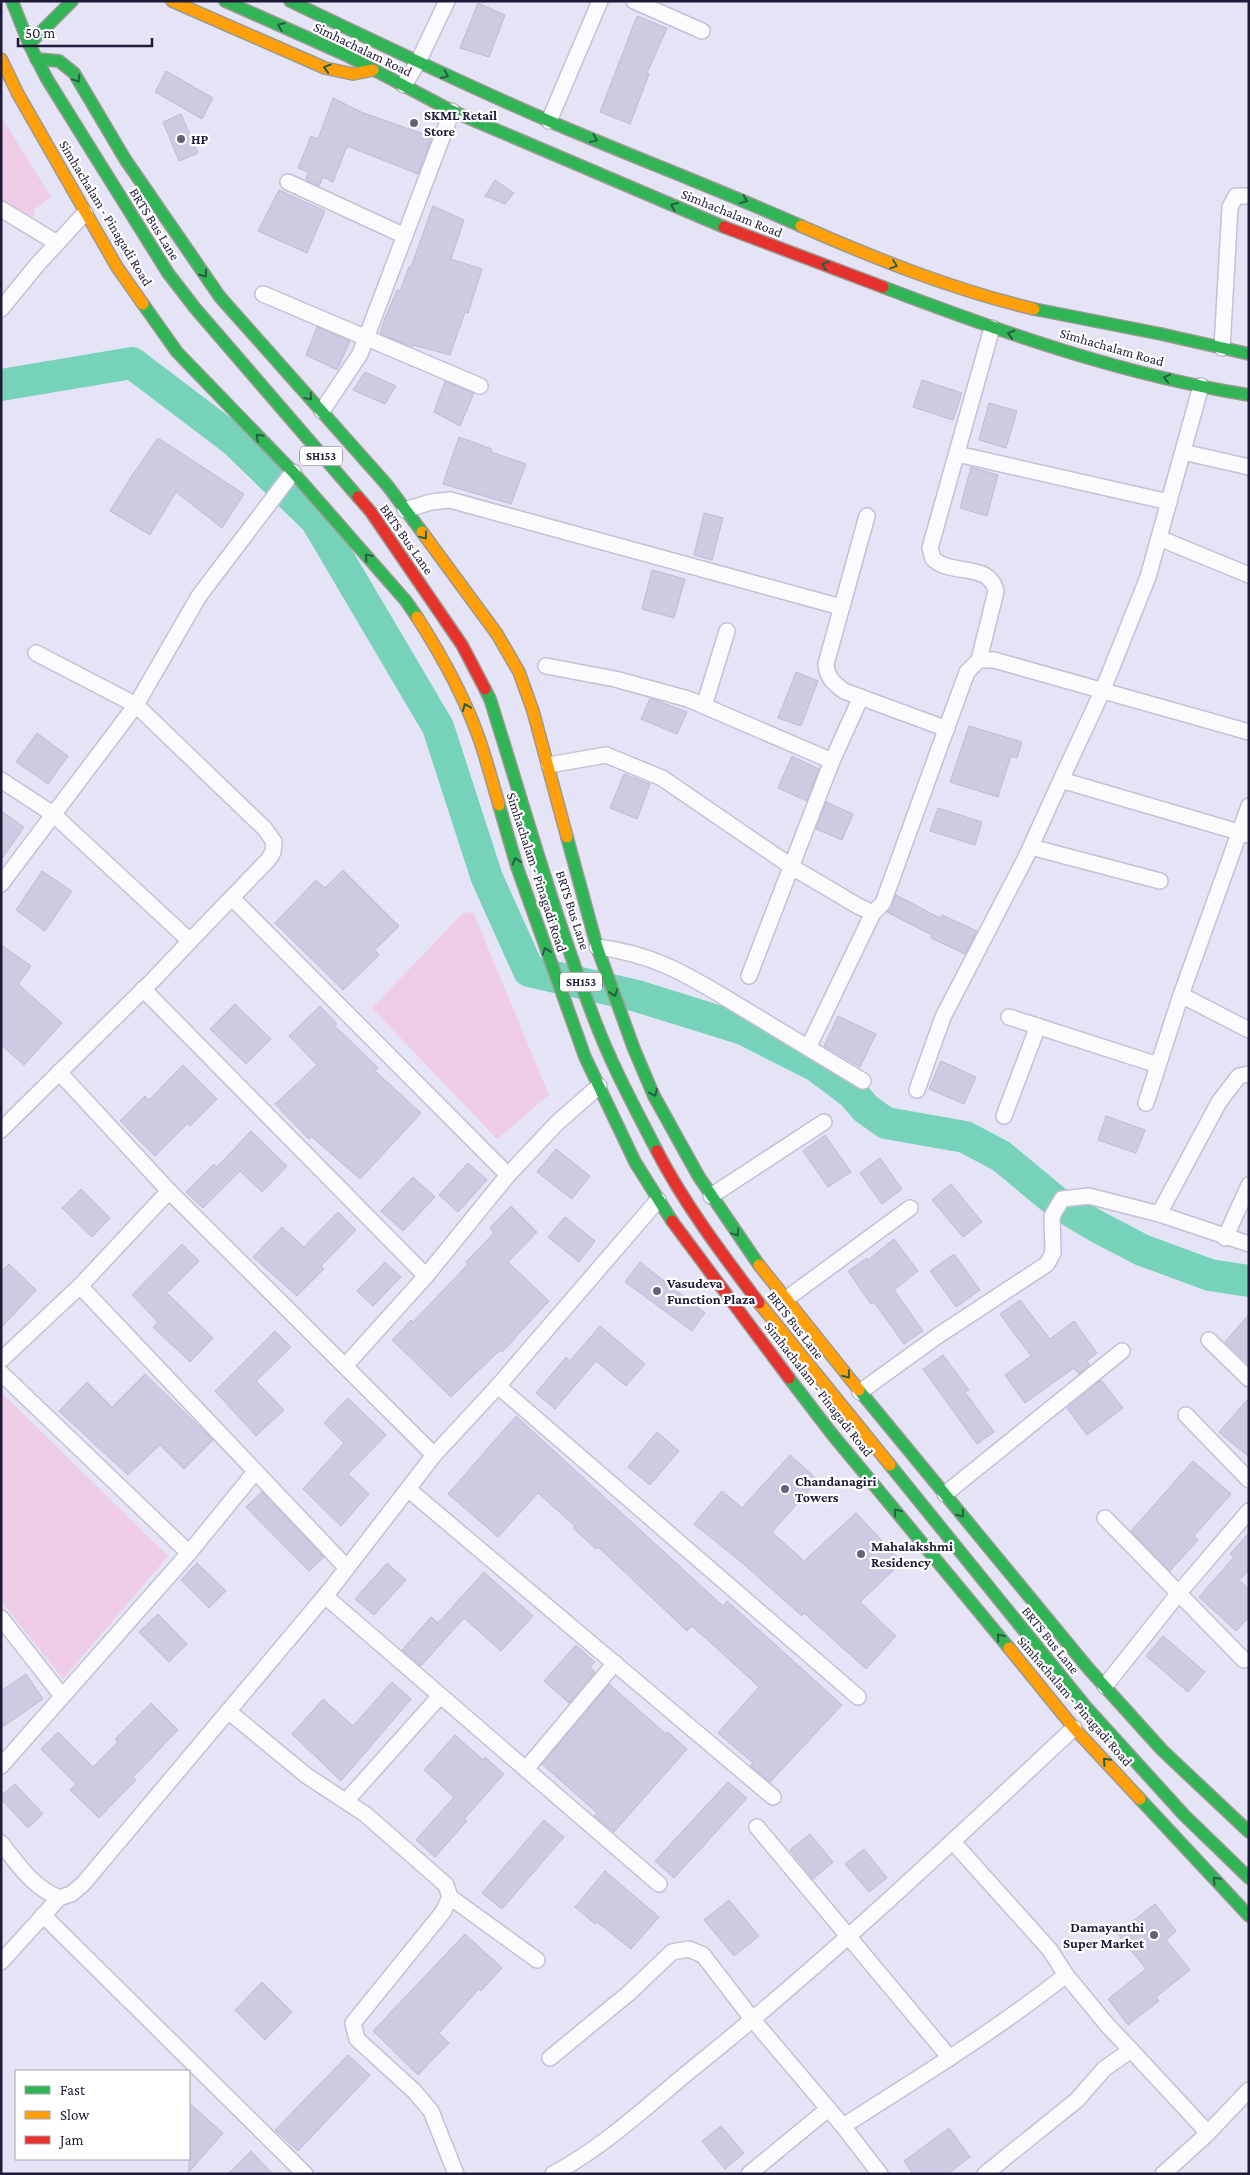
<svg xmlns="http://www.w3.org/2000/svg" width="1250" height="2175" viewBox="0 0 1250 2175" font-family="'Crimson Pro',serif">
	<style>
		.green { fill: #efcde7 }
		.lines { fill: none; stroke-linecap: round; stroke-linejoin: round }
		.river { stroke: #76d3ba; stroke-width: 32 }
		.building { fill: #cccbe1; stroke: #bdbbd1 }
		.street-casing { stroke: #c3c0d8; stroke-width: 18 }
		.fast-casing { stroke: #9a9992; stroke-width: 14 }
		.slow-casing { stroke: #9a9992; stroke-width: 14 }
		.jam-casing { stroke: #9a9992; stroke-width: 14 }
		.street { stroke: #fbfbfe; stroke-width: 15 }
		.fast { stroke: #30b455; stroke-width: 11 }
		.slow { stroke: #ff9f0a; stroke-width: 11 }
		.jam { stroke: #e5322d; stroke-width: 11 }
		.oneway { stroke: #265f44 }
		.poi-dot { fill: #64617a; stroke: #fff; stroke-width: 2 }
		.labels { text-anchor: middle; stroke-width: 4.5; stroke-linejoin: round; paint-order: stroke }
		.shield { fill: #fff; stroke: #625f73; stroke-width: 1 }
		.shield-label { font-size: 12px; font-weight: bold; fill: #1e1a37 }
		.street-label { font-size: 14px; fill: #1e1a37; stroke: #fff }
		.poi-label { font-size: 14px; font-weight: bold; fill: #1e1a37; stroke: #fff; text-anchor: start }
	</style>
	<rect width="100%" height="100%" fill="#e5e4f6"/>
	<g class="green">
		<polygon points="1,116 51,197 34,210 34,217 1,202"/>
		<polygon points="473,912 549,1095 497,1139 372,1008 463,913"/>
		<polygon points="1,1392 168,1556 63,1679 1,1601"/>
	</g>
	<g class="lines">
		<polyline class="river" points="1,385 132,363 235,441 316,520 438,727 487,878 529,971 637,996 743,1029 816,1066 852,1093 866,1109 886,1123 965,1137 1001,1156 1059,1204 1096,1226 1142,1250 1210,1275 1249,1281"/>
	</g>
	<g class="building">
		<polygon points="478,3 505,15 489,57 460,48"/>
		<polygon points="637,16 667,28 647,73 649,74 630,124 600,112"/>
		<polygon points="166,71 213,98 202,119 155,92"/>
		<polygon points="333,98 361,112 432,137 418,174 347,146 333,182 323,177 319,186 306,180 308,172 298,168 311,136 318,139"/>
		<polygon points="181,114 198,153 179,161 163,122"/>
		<polygon points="495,180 514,193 505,204 485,196"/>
		<polygon points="279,190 325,211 307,253 258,231"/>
		<polygon points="433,206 464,220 451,259 482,269 468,313 465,312 450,355 413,345 412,347 380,334 385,318 397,290 400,291 409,267 411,267"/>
		<polygon points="317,327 350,341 337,370 306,355"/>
		<polygon points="365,372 396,386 385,404 353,390"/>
		<polygon points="922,380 962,393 953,420 913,407"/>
		<polygon points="445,381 474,393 460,426 434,412"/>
		<polygon points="989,403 1017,411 1006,448 979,440"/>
		<polygon points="459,437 492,449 491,452 526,464 511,504 443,484"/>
		<polygon points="158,438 244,494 222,528 176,492 150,535 110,511 131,477"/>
		<polygon points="971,467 998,475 987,516 960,508"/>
		<polygon points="704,513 723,518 712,560 694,555"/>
		<polygon points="652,570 685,579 674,618 642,609"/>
		<polygon points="796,672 818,681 801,726 778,718"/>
		<polygon points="650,698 687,712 677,734 641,719"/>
		<polygon points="969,726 1022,742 1017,758 1011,756 998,797 950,782"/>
		<polygon points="37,733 68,756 48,784 16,762"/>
		<polygon points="792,756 819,769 807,801 778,788"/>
		<polygon points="624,774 650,784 637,819 610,808"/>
		<polygon points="826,802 853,814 842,840 816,829"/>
		<polygon points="938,808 982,822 975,845 930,831"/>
		<polygon points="1,811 24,827 1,860"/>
		<polygon points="343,870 399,926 375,950 379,955 343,990 275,923 316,880 325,888"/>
		<polygon points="42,871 72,891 45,931 16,910"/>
		<polygon points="896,895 940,918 942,915 977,931 965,954 931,938 932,935 887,912"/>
		<polygon points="1,945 31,966 18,984 62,1023 24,1065 1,1045"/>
		<polygon points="235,1004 271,1039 246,1064 210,1029"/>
		<polygon points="320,1006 337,1024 335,1026 378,1068 375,1071 421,1113 360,1179 312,1137 309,1139 275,1104 317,1065 289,1036"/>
		<polygon points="838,1016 876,1034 860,1067 824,1046"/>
		<polygon points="941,1061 976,1077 964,1104 929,1089"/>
		<polygon points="183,1065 217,1099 190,1126 188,1123 155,1156 120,1121 145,1096 149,1100"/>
		<polygon points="1106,1116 1145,1130 1136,1153 1098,1140"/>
		<polygon points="251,1131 287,1166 262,1192 240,1171 203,1208 186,1192 214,1164 217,1167"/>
		<polygon points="825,1135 851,1172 828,1187 803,1151"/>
		<polygon points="556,1149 590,1176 572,1199 537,1172"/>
		<polygon points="880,1158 902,1189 882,1204 860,1173"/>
		<polygon points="468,1163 487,1180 458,1212 439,1195"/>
		<polygon points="413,1177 435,1197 403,1231 381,1211"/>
		<polygon points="951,1184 982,1222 963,1237 932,1200"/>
		<polygon points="81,1189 110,1218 92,1237 62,1208"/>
		<polygon points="511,1206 537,1232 508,1262 549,1301 502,1352 500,1350 451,1397 392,1340 411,1320 413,1322 468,1264 466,1262 494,1233 490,1228"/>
		<polygon points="338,1212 356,1230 321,1266 324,1269 297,1296 253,1257 282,1227 304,1247"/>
		<polygon points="565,1217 595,1241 579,1262 548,1237"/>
		<polygon points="894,1239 918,1271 894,1290 923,1331 904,1344 874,1302 871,1304 848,1271 867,1258 868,1260"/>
		<polygon points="182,1244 199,1261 167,1293 213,1338 190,1362 153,1327 158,1322 132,1295"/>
		<polygon points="954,1254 980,1290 956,1307 930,1271"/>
		<polygon points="385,1262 401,1277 373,1306 357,1291"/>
		<polygon points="640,1262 705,1313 692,1331 625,1282"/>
		<polygon points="9,1264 36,1290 1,1328 1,1272"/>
		<polygon points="1020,1300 1050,1339 1074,1321 1097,1353 1087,1361 1090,1365 1079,1374 1074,1368 1025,1403 1005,1375 1031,1356 1000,1314"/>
		<polygon points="1249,1314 1249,1365 1225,1342"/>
		<polygon points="600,1326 645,1364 626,1386 596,1361 555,1409 536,1393 566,1357 570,1361"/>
		<polygon points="275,1331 291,1347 256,1381 284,1410 256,1436 215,1391"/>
		<polygon points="943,1355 969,1390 965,1392 994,1432 977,1444 923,1369"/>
		<polygon points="145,1374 213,1440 184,1469 160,1445 128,1475 59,1411 87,1382 112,1407"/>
		<polygon points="1101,1380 1123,1408 1087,1435 1067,1408"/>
		<polygon points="348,1398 386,1435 348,1474 369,1494 341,1526 303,1489 344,1443 324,1423"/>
		<polygon points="1249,1398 1249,1457 1219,1432"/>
		<polygon points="516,1416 723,1606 727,1601 842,1705 770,1782 750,1766 753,1763 718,1733 759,1687 722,1653 692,1626 687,1631 598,1547 596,1549 573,1528 575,1526 538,1493 498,1537 448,1494"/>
		<polygon points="657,1432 679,1451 650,1485 628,1467"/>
		<polygon points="790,1455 818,1480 772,1532 804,1561 856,1513 902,1562 860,1602 896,1636 866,1669 804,1613 802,1616 740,1561 694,1524 722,1491 742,1508"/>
		<polygon points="1193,1461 1231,1494 1194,1536 1198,1540 1170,1571 1131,1531"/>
		<polygon points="262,1492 324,1557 309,1571 246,1507"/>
		<polygon points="1249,1533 1249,1570 1239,1580 1249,1589 1249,1617 1236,1631 1199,1597 1234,1557 1230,1554"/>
		<polygon points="197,1563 226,1591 209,1608 181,1580"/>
		<polygon points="387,1563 406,1580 374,1615 355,1599"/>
		<polygon points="484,1572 533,1616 501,1651 464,1618 421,1666 402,1650 431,1617 438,1623"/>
		<polygon points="158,1614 187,1644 169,1662 139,1632"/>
		<polygon points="1163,1636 1205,1672 1188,1692 1146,1656"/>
		<polygon points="576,1645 595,1662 590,1667 595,1672 569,1703 544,1681"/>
		<polygon points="26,1674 43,1699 1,1728 1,1691"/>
		<polygon points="392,1682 411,1699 341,1781 292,1734 323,1699 353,1726"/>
		<polygon points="609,1684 666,1734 668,1732 687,1749 614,1832 594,1816 597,1813 542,1764"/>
		<polygon points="151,1703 178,1730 133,1777 136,1780 99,1818 70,1790 76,1784 41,1749 58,1732 93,1767 118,1742 115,1739"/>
		<polygon points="455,1735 483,1760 485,1757 504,1774 464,1819 467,1821 435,1857 416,1840 454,1797 424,1770"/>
		<polygon points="728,1782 747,1798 674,1878 655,1861"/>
		<polygon points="15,1784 43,1814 28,1828 1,1799 1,1796"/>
		<polygon points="544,1820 564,1837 502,1909 482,1893"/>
		<polygon points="810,1834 833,1862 813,1879 790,1850"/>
		<polygon points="864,1849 887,1878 869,1892 845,1864"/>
		<polygon points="605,1871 659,1917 631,1949 597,1922 595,1924 575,1907"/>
		<polygon points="729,1900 759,1936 734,1956 704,1920"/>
		<polygon points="1155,1904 1176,1931 1166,1940 1190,1970 1156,1997 1159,2001 1128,2025 1108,1999 1146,1969 1117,1933"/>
		<polygon points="465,1934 502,1968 481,1991 479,1989 439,2033 449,2043 418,2075 373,2031"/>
		<polygon points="262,1982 292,2012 265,2040 235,2010"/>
		<polygon points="348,2055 370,2075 298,2151 275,2130"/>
		<polygon points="189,2103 223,2133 189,2172"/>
		<polygon points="721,2126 744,2153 725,2169 702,2141"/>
		<polygon points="949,2128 970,2157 948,2174 913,2174 904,2161"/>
		<polygon points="251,2151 273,2174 228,2174"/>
	</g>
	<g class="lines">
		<defs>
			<g id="street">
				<polyline points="634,1 702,31"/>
				<polyline points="404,85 418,62 447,1"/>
				<polyline points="549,121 600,1"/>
				<polyline points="288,182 405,236"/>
				<polyline points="1,209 57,243"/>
				<polyline points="263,294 480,386"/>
				<polyline points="1,309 37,265 85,213"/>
				<polyline points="1222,348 1230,207 1236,196 1249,196"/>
				<polyline points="1201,386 1148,577 1102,692 1061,780 1249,835"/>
				<polyline points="322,411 360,354 452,111"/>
				<polyline points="1183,452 1249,467"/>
				<polyline points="957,454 1169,502"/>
				<polyline points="405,510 431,502 450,500 841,607"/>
				<path d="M867 516 826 664C827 677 833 683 844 691L947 729"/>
				<polyline points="1159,538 1249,575"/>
				<path d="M979 660 996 591C990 566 963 573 943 565 940 564 936 561 933 559L930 548 992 328"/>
				<polyline points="546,666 615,679 688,699 832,761 749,976"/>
				<polyline points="704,706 727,631"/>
				<polyline points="832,761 861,697"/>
				<polyline points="549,765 606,755 662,778 792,867 858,906 873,913 883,903 967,672 979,660 994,660 1249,732"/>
				<polyline points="1,780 53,814 190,941 268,860 273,852 274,842 265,829 136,705 36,653"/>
				<polyline points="1031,847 1160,881"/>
				<polyline points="1,884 136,705 199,596 293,472"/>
				<polyline points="232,898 508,1175"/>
				<path d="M597 947C659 954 697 981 749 1012 787 1035 825 1058 863 1081"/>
				<polyline points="143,989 426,1276"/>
				<polyline points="1181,995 1249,1030"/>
				<polyline points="1009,1017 1158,1065"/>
				<polyline points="808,1048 873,913"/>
				<polyline points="59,1072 169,1191 434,1455"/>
				<polyline points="917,1090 943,1017 1026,857 1061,780"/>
				<polyline points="1146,1103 1181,995 1249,806"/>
				<polyline points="1004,1116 1038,1026"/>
				<polyline points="1,1130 154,979 190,941"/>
				<polyline points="711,1196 824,1122"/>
				<polyline points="1159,1214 1219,1102 1239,1076 1249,1074"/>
				<polyline points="1225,1238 1249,1185"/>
				<polyline points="80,1286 347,1568"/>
				<polyline points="786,1299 910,1208"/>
				<polyline points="1209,1340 1249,1379"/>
				<polyline points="1,1360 80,1286 169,1191"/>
				<polyline points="345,1366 426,1276 508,1175 557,1123 599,1086"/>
				<polyline points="1,1373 189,1553"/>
				<polyline points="498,1386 858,1697"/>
				<polyline points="860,1392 936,1337 1047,1264 1053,1253 1052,1216 1062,1199 1089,1196 1159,1214 1249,1244"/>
				<polyline points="1186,1415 1249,1480"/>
				<polyline points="409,1490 773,1797"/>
				<polyline points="945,1494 1122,1351"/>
				<polyline points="1105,1518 1244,1660"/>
				<polyline points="325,1596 659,1884"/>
				<polyline points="1,1618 62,1696"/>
				<polyline points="1105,1686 1178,1594 1249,1511"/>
				<polyline points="228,1711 307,1776 365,1814 446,1885 450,1897 443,1912 353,2023 357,2039 414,2091 431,2111 456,2174"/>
				<polyline points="1,1766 189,1553 255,1472"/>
				<polyline points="526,1769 615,1663"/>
				<polyline points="346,1801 440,1696"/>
				<polyline points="757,1827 950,2058"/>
				<path d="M1 1843C20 1867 31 1885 59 1898L71 1894 83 1884 330 1590 434 1455 498 1386 658 1200"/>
				<polyline points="450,1897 537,1960"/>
				<polyline points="43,1915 305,2174"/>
				<polyline points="1,1962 59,1898"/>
				<polyline points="1131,2050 1208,2133"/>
				<polyline points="550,2058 629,1993 672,1952 689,1949 703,1955 753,2020 843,2126 880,2174"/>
				<path d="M843 2126C919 2078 995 2031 1066 1975L1050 1950 953 1842"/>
				<path d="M553 2174C606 2146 651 2102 697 2065 829 1959 951 1843 1074 1728"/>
				<polyline points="749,2174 828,2109"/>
				<polyline points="985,2174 1077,2100 1104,2069 1131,2050 1108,2026 1066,1975"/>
				<polyline points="1163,2174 1204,2137 1249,2090"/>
			</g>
			<g id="fast">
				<polyline points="12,1 29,44 47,79 168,273 195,308 358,497"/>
				<polyline points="225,1 346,55 452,111 724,227"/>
				<path d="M290 1C376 42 461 83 549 121 633 157 718 189 801 226"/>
				<polyline points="29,44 72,1"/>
				<polyline points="36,59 59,61 74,73 125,159 220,297 387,485 422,532"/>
				<path d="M883 287C1001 332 1123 375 1249 395"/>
				<polyline points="143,304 177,352 293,472 406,601 417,617"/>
				<polyline points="1034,309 1161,334 1249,354"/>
				<path d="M485 689 490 699C524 806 554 916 595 1021 612 1066 635 1108 657 1151"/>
				<polyline points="499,805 517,867 585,1057 635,1162 672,1221"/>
				<polyline points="567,837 597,947 634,1049 654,1096 699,1177 759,1265"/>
				<polyline points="789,1378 832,1434 1009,1648"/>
				<polyline points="859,1390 1088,1668 1162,1750 1249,1832"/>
				<polyline points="890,1465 1086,1707 1184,1815 1249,1878"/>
				<polyline points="1140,1799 1249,1916"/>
			</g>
			<g id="slow">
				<polyline points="172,1 325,68 353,74 373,70"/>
				<polyline points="1,59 18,94 117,267 143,304"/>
				<path d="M801 226C876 259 954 290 1034 309"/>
				<polyline points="422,532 497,634 519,672 533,711 567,837"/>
				<path d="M417 617C442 656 465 698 480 741 487 762 493 784 499 805"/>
				<polyline points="759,1265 859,1390"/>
				<polyline points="759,1303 890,1465"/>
				<polyline points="1009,1648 1074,1728 1140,1799"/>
			</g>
			<g id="jam">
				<polyline points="724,227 883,287"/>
				<polyline points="358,497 371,512 462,645 485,689"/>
				<path d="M657 1151C685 1205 723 1255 759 1303"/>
				<polyline points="672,1221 789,1378"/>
			</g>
		</defs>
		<use href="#street" class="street-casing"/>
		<use href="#fast" class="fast-casing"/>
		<use href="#slow" class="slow-casing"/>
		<use href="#jam" class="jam-casing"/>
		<use href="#street" class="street"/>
		<use href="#fast" class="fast"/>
		<use href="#slow" class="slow"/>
		<use href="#jam" class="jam"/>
	</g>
	<defs><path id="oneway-chevron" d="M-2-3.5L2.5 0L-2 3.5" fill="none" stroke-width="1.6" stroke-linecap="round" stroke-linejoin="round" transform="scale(1.25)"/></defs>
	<g class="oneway">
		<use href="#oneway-chevron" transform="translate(281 26) rotate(-156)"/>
		<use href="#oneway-chevron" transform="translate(327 68) rotate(-163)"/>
		<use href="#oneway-chevron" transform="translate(445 75) rotate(24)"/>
		<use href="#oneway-chevron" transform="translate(77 79) rotate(57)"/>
		<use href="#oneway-chevron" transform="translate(594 139) rotate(22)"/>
		<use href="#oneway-chevron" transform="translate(744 200) rotate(24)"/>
		<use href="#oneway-chevron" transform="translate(674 206) rotate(-157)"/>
		<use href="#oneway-chevron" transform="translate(825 265) rotate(-159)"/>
		<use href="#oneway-chevron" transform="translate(894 265) rotate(19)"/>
		<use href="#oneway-chevron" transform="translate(204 274) rotate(54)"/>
		<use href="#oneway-chevron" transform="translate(1011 334) rotate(-164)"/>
		<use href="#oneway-chevron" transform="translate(1167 378) rotate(-167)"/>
		<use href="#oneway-chevron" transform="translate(309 397) rotate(49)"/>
		<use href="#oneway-chevron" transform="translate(259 437) rotate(-135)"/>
		<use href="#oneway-chevron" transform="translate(424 536) rotate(53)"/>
		<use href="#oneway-chevron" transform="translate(368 557) rotate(-131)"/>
		<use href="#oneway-chevron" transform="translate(466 707) rotate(-112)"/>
		<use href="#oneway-chevron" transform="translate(516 861) rotate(-107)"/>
		<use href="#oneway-chevron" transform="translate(546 951) rotate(-109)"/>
		<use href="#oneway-chevron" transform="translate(614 993) rotate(70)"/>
		<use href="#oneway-chevron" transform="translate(654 1093) rotate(65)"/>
		<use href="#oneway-chevron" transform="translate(736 1233) rotate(56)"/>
		<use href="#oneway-chevron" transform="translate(847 1375) rotate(51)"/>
		<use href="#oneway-chevron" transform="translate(897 1512) rotate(-129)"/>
		<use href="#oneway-chevron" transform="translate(961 1514) rotate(51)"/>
		<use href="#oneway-chevron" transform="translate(1000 1637) rotate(-129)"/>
		<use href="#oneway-chevron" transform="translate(1106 1761) rotate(-133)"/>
		<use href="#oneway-chevron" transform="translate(1216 1880) rotate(-133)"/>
	</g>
	<g class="poi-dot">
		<circle cx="414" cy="123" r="5"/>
		<circle cx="181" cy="139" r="5"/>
		<circle cx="657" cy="1291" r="5"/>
		<circle cx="785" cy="1489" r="5"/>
		<circle cx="861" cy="1554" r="5"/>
		<circle cx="1154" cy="1935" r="5"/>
	</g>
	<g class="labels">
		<g class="shield">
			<rect x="300" y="446.5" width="42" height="19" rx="4"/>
			<rect x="560" y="972.5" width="42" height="19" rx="4"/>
		</g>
		<g class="shield-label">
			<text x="321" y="460">SH153</text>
			<text x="581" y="986">SH153</text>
		</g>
		<g class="street-label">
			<text transform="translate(363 49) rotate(26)" y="5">Simhachalam Road</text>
			<text transform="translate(106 213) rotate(59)" y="5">Simhachalam - Pinagadi Road</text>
			<text transform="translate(732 213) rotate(22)" y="5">Simhachalam Road</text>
			<text transform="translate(155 224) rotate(58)" y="5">BRTS Bus Lane</text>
			<text transform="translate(1112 347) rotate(16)" y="5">Simhachalam Road</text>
			<text transform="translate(407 539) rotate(55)" y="5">BRTS Bus Lane</text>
			<text transform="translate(537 872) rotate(72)" y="5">Simhachalam - Pinagadi Road</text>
			<text transform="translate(573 910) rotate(72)" y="5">BRTS Bus Lane</text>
			<text transform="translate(796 1325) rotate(52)" y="5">BRTS Bus Lane</text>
			<text transform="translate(819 1389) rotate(52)" y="5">Simhachalam - Pinagadi Road</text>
			<text transform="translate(1051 1640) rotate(51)" y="5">BRTS Bus Lane</text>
			<text transform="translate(1075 1701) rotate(49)" y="5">Simhachalam - Pinagadi Road</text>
		</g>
		<g class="poi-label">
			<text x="424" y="120">SKML Retail<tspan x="424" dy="16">Store</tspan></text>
			<text x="191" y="144">HP</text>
			<text x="667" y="1288">Vasudeva<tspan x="667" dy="16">Function Plaza</tspan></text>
			<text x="795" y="1486">Chandanagiri<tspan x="795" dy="16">Towers</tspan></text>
			<text x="871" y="1551">Mahalakshmi<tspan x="871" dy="16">Residency</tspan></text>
			<text x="1144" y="1932" text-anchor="end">Damayanthi<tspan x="1144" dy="16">Super Market</tspan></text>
		</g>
	</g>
	<rect width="1250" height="2175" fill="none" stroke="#1e1a37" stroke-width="5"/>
	<rect x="15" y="2070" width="175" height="90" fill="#ffffff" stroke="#a5a3af"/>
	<rect x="25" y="2086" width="25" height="8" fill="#30b455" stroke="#a5a3af"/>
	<text x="60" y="2095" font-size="15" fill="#1e1a37">Fast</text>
	<rect x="25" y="2111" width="25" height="8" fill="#ff9f0a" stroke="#a5a3af"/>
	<text x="60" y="2120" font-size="15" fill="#1e1a37">Slow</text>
	<rect x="25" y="2136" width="25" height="8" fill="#e5322d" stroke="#a5a3af"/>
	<text x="60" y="2145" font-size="15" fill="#1e1a37">Jam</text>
	<path d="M18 38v8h134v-8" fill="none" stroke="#1e1a37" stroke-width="2.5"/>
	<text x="25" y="38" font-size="15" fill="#1e1a37" stroke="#ffffff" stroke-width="4" paint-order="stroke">50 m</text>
</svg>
